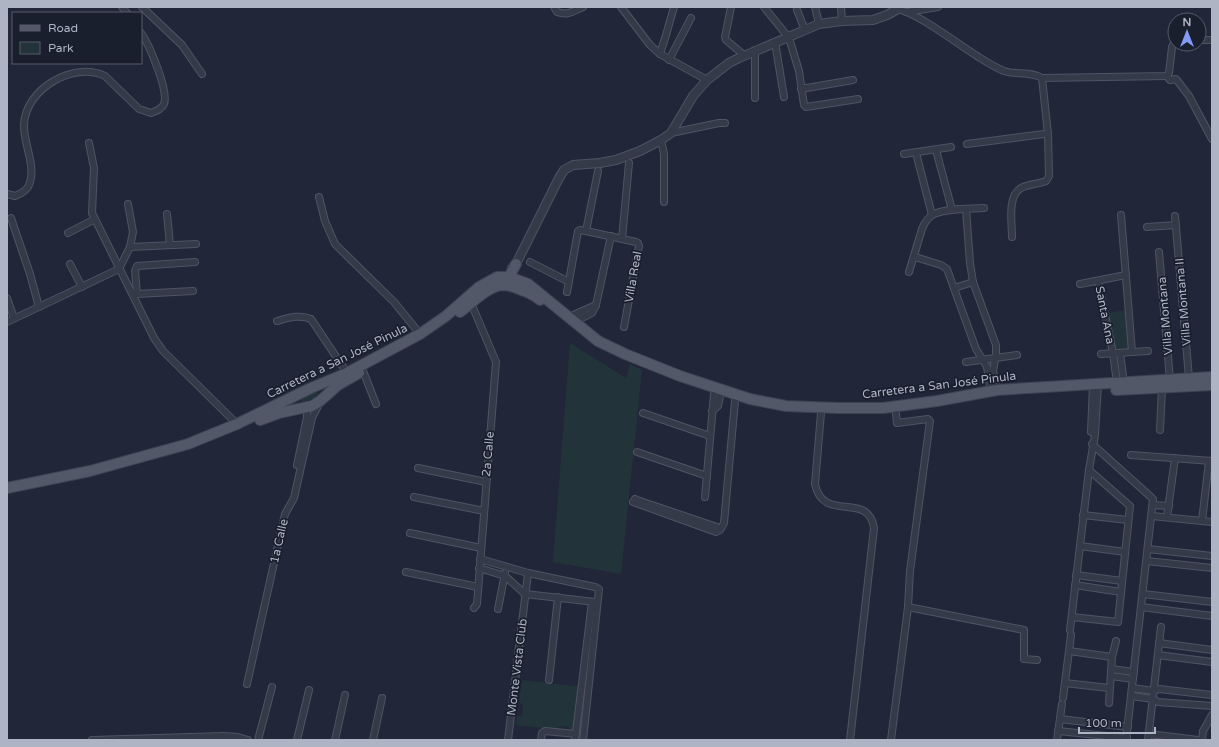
<svg xmlns="http://www.w3.org/2000/svg" width="1219" height="747" viewBox="0 0 1219 747" font-family="'Varela Round',sans-serif">
	<style>
		.green { fill: #23333a }
		.lines { fill: none; stroke-linecap: round; stroke-linejoin: round }
		.minor-casing { stroke: #4f5464; stroke-width: 8 }
		.tertiary-casing { stroke: #4f5464; stroke-width: 10 }
		.primary-casing { stroke: #3e4352; stroke-width: 12 }
		.minor { stroke: #353a49; stroke-width: 6 }
		.tertiary { stroke: #353a49; stroke-width: 8 }
		.primary { stroke: #535869; stroke-width: 10 }
		.labels { text-anchor: middle; stroke-width: 3.5; stroke-linejoin: round; paint-order: stroke }
		.street-label { font-size: 12px; fill: #afb4c5; stroke: #1a1f2e }
	</style>
	<rect width="100%" height="100%" fill="#212739"/>
	<g class="green">
		<polygon points="1125,310 1128,349 1115,350 1107,313"/>
		<polygon points="570,343 626,378 630,364 642,370 621,574 553,562"/>
		<polygon points="316,391 318,394 317,396 306,402 301,402 301,398"/>
		<polygon points="522,680 582,687 577,731 569,731 569,727 559,726 558,730 516,725 517,716 522,716 523,704 519,703"/>
	</g>
	<g class="lines">
		<defs>
			<g id="minor">
				<polyline points="122,7 127,13"/>
				<polyline points="142,7 182,45 202,74"/>
				<path d="M554 7 557 12C567 16 574 11 583 7"/>
				<polyline points="621,7 650,45 660,54 707,80"/>
				<polyline points="731,7 725,37 726,40 744,55"/>
				<polyline points="764,7 789,38 799,71 804,105 806,107 858,99"/>
				<polyline points="815,7 819,24"/>
				<polyline points="841,7 842,21"/>
				<path d="M898 9C924 17 953 41 977 56 985 61 994 67 1004 71 1016 75 1031 71 1042 78L1048 134 1049 176 1046 181C1038 184 1029 184 1021 188 1007 196 1012 223 1012 237"/>
				<polyline points="797,10 805,30"/>
				<polyline points="907,12 938,7"/>
				<polyline points="1199,40 1212,40"/>
				<polyline points="775,42 784,97"/>
				<polyline points="755,50 755,98"/>
				<polyline points="660,54 666,35 674,7"/>
				<polyline points="669,60 691,18"/>
				<polyline points="1167,76 1170,80 1176,79 1189,96 1212,139"/>
				<polyline points="1042,78 1167,76 1169,73 1172,47 1175,41"/>
				<polyline points="801,89 853,80"/>
				<polyline points="671,133 719,123 725,123"/>
				<polyline points="661,140 664,154 664,202"/>
				<polyline points="89,143 94,168 92,213 154,338 163,351 237,424"/>
				<polyline points="967,144 1044,134 1048,134"/>
				<polyline points="936,150 952,210"/>
				<polyline points="916,153 932,215"/>
				<polyline points="904,154 951,147"/>
				<path d="M7 194 15 196C20 194 27 191 29 185 37 166 23 144 24 124 26 89 73 61 105 76L139 109 151 113C156 111 162 109 164 104 169 91 149 44 141 33"/>
				<polyline points="319,197 325,221 335,244 394,302 420,334"/>
				<polyline points="966,209 970,263 973,282 996,345 996,354 993,371 997,390"/>
				<polyline points="167,214 170,245"/>
				<polyline points="1121,215 1132,352"/>
				<polyline points="1175,216 1189,378"/>
				<polyline points="11,218 30,274 39,307"/>
				<polyline points="1147,227 1176,225"/>
				<polyline points="586,231 598,171"/>
				<polyline points="68,233 95,219"/>
				<polyline points="622,239 629,163"/>
				<polyline points="130,247 196,244"/>
				<polyline points="1159,252 1170,380"/>
				<polyline points="915,257 941,265 947,269 976,349 987,367 991,392"/>
				<polyline points="530,262 569,282"/>
				<polyline points="70,264 82,287"/>
				<path d="M909 272 922 229C924 224 928 217 934 214 948 208 968 209 984 208"/>
				<polyline points="1098,281 1113,353 1117,383"/>
				<polyline points="1080,284 1126,275"/>
				<polyline points="954,288 973,282"/>
				<polyline points="193,291 137,294 135,271 137,266 195,262"/>
				<polyline points="567,292 578,231 580,230 586,231 636,242 638,243 639,246 624,327"/>
				<polyline points="7,298 14,318"/>
				<polyline points="471,303 496,362 477,604 474,608"/>
				<polyline points="569,317 596,305"/>
				<path d="M277 321C288 318 300 314 311 319L347 373"/>
				<polyline points="7,322 119,269 130,247 133,232 128,204"/>
				<polyline points="574,322 592,313 596,305 611,236"/>
				<polyline points="1120,353 1124,383"/>
				<polyline points="1101,354 1148,351"/>
				<polyline points="966,362 1017,355"/>
				<polyline points="363,371 376,404"/>
				<polyline points="712,411 718,406 720,396"/>
				<polyline points="643,413 710,436"/>
				<path d="M821 413 815 484C823 524 868 490 874 528L850 740"/>
				<polyline points="1160,430 1162,388"/>
				<polyline points="1091,432 1093,385"/>
				<polyline points="1092,444 1151,497 1153,499 1126,740"/>
				<polyline points="637,452 707,476"/>
				<polyline points="1131,455 1212,461"/>
				<polyline points="297,465 307,417 307,412 304,408"/>
				<polyline points="418,468 486,482"/>
				<polyline points="414,497 484,511"/>
				<polyline points="705,497 714,394"/>
				<polyline points="1153,505 1169,506"/>
				<polyline points="1083,515 1128,520"/>
				<polyline points="1152,516 1212,522"/>
				<polyline points="1167,517 1175,458"/>
				<polyline points="1202,521 1209,461"/>
				<polyline points="720,530 717,527 637,500 635,499 633,502 716,532 720,530 724,523 735,401"/>
				<polyline points="410,533 481,548"/>
				<polyline points="1080,546 1125,552"/>
				<polyline points="1148,549 1212,556"/>
				<polyline points="480,559 528,573 595,587 599,589 583,740"/>
				<polyline points="1147,561 1212,568"/>
				<polyline points="479,568 505,576 525,594 595,602"/>
				<polyline points="406,572 478,587"/>
				<polyline points="1076,575 1122,581"/>
				<polyline points="1075,585 1121,592"/>
				<polyline points="1143,594 1212,602"/>
				<polyline points="908,607 1024,630 1024,659 1037,660"/>
				<polyline points="1141,607 1212,616"/>
				<polyline points="498,609 505,573"/>
				<polyline points="1072,617 1118,622 1130,506 1089,470"/>
				<polyline points="1070,630 1089,470 1095,435 1098,384"/>
				<polyline points="1159,643 1212,650"/>
				<polyline points="1069,651 1112,657"/>
				<polyline points="1158,655 1212,662"/>
				<polyline points="1111,669 1134,672"/>
				<polyline points="1111,676 1133,679"/>
				<polyline points="549,680 558,597"/>
				<polyline points="1065,683 1109,688"/>
				<polyline points="247,684 285,514 294,498 312,418 319,404"/>
				<polyline points="1132,688 1154,691 1159,689 1212,695"/>
				<polyline points="1131,696 1153,699 1158,702 1212,706"/>
				<polyline points="1063,698 1071,635"/>
				<polyline points="1109,703 1112,657 1116,641"/>
				<polyline points="1060,719 1128,727"/>
				<polyline points="1058,731 1127,738"/>
				<polyline points="1149,734 1198,740"/>
				<polyline points="92,740 224,736 238,737 248,740"/>
				<polyline points="258,740 272,687"/>
				<polyline points="297,740 309,690"/>
				<polyline points="335,740 345,695"/>
				<polyline points="373,740 382,698"/>
				<polyline points="508,740 528,573"/>
				<polyline points="541,740 542,733 545,731 576,734"/>
				<polyline points="575,740 592,602"/>
				<polyline points="891,740 908,607 910,571 930,421 928,419 897,423 896,413"/>
				<polyline points="1057,740 1062,704"/>
				<polyline points="1148,740 1161,627"/>
				<polyline points="1202,740 1203,731 1212,715"/>
			</g>
			<polyline id="tertiary" points="512,268 516,264 559,178 564,170 573,165 600,163 616,160 640,151 661,140 671,133 693,96 707,80 729,63 739,58 819,24 842,21 873,20 887,15 898,9 899,7"/>
			<g id="primary">
				<polyline points="504,281 509,277 516,264"/>
				<path d="M460 312C471 304 488 286 502 285 508 285 515 287 521 290 528 292 534 295 540 300"/>
				<polyline points="1116,390 1212,385"/>
				<polyline points="260,420 279,413 312,406 320,401 338,385 359,373"/>
				<polyline points="7,488 90,471 188,444 237,424 311,388 347,373 420,334 446,316 479,287 497,277 509,277 528,284 598,341 625,354 680,376 750,399 786,406 837,408 883,408 937,401 997,390 1212,377"/>
			</g>
		</defs>
		<use href="#minor" class="minor-casing"/>
		<use href="#tertiary" class="tertiary-casing"/>
		<use href="#primary" class="primary-casing"/>
		<use href="#minor" class="minor"/>
		<use href="#tertiary" class="tertiary"/>
		<use href="#primary" class="primary"/>
	</g>
	<g class="labels">
		<g class="street-label">
			<text transform="translate(633 277) rotate(-80)" y="4">Villa Real</text>
			<text transform="translate(1183 302) rotate(-95)" y="4">Villa Montana II</text>
			<text transform="translate(1105 315) rotate(79)" y="4">Santa Ana</text>
			<text transform="translate(1165 316) rotate(-95)" y="4">Villa Montana</text>
			<text transform="translate(337 361) rotate(-26)" y="4">Carretera a San José Pinula</text>
			<text transform="translate(939 385) rotate(-7)" y="4">Carretera a San José Pinula</text>
			<text transform="translate(488 454) rotate(-85)" y="4">2a Calle</text>
			<text transform="translate(279 541) rotate(-77)" y="4">1a Calle</text>
			<text transform="translate(517 667) rotate(-83)" y="4">Monte Vista Club</text>
		</g>
	</g>
	<rect width="1219" height="747" fill="none" stroke="#afb4c5" stroke-width="16"/>
	<rect x="12" y="12" width="130" height="52" fill="#1a1f2e" stroke="#565b6a"/>
	<rect x="20" y="25" width="20" height="6" fill="#535869" stroke="#565b6a"/>
	<text x="48" y="32" font-size="12" fill="#afb4c5">Road</text>
	<rect x="20" y="42" width="20" height="12" fill="#23333a" stroke="#565b6a"/>
	<text x="48" y="52" font-size="12" fill="#afb4c5">Park</text>
	<g transform="translate(1187 32)"><circle r="19" fill="#1a1f2e" stroke="#565b6a"/>
	<path d="M0-3L7 15L0 10L-7 15Z" fill="#839bf7"/>
	<text y="-6" font-size="11" font-weight="bold" text-anchor="middle" fill="#afb4c5">N</text>
	</g>
	<path d="M1079 727v6h76v-6" fill="none" stroke="#afb4c5" stroke-width="2"/>
	<text x="1085" y="727" font-size="12" fill="#afb4c5" stroke="#1a1f2e" stroke-width="3" paint-order="stroke">100 m</text>
</svg>
